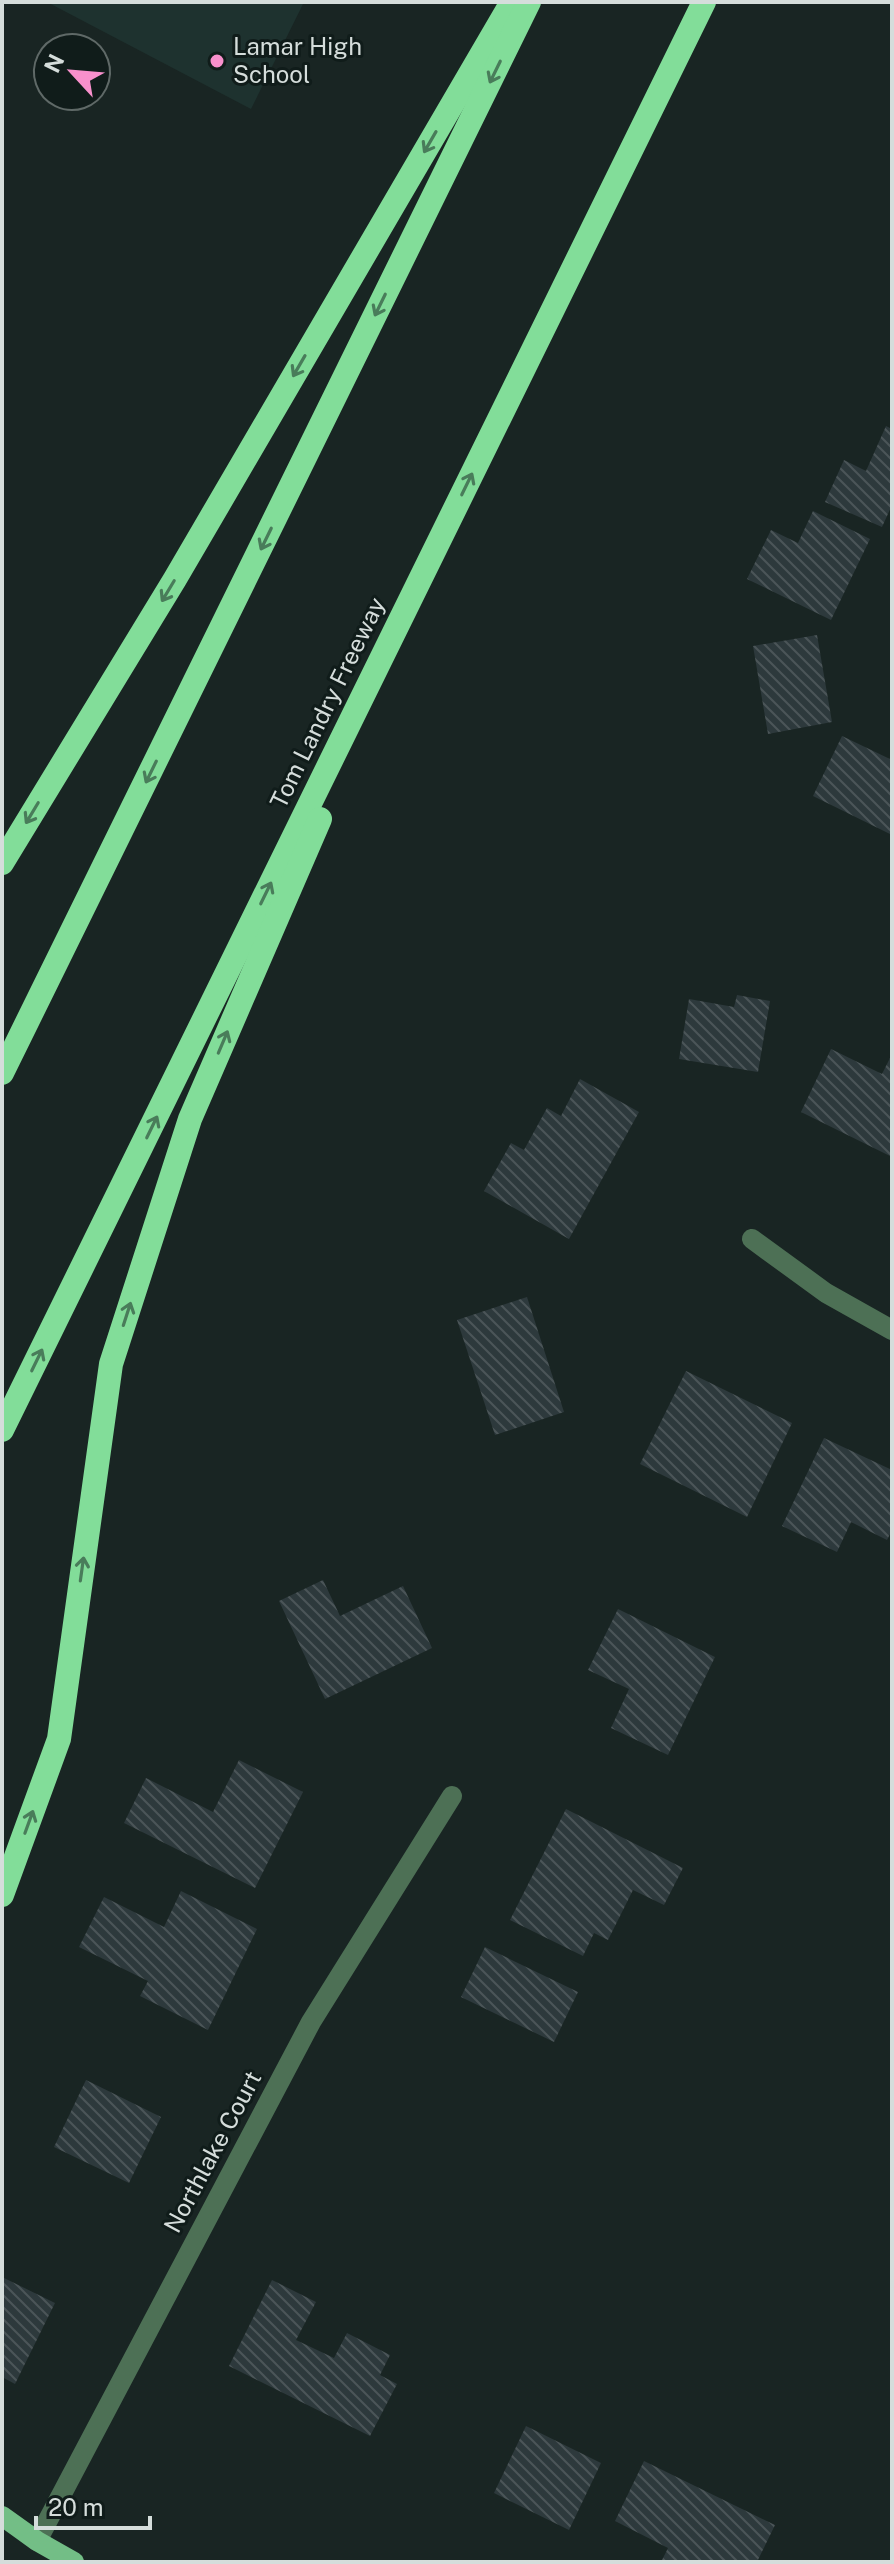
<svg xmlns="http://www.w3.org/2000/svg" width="894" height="2564" viewBox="0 0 894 2564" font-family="'Public Sans',sans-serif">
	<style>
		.built { fill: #1e322f }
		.building { fill: url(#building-back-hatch) }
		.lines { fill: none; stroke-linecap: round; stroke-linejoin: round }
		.minor { stroke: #4d7055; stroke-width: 20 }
		.major { stroke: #73be86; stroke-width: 20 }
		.highway { stroke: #82dd99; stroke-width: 24 }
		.oneway { stroke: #497c5a }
		.poi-dot { fill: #f890cc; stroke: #101c1a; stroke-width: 3 }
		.labels { text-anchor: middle; stroke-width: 6; stroke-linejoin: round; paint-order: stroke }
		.poi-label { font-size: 24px; fill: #d5dddb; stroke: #101c1a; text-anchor: start }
		.street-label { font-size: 24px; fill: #d5dddb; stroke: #101c1a }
	</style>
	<defs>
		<pattern id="building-back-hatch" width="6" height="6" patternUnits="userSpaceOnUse" patternTransform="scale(2)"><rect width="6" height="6" fill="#2d393c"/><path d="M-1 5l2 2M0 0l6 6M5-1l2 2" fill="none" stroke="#4b5558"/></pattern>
	</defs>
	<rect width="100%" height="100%" fill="#192523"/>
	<polygon class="built" points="47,2 304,2 251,109"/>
	<g class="building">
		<polygon points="886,426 892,429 892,505 882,527 825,502 844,460 866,471"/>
		<polygon points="813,511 870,539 831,620 747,579 771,530 798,543"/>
		<polygon points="817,635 832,722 768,734 753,646"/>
		<polygon points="842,736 892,760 892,835 813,796"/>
		<polygon points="737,995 770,1001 758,1072 679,1059 689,999 734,1007"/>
		<polygon points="831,1049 882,1074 892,1054 892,1157 801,1112"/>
		<polygon points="580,1079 639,1112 569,1239 484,1191 511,1143 524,1150 547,1108 561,1116"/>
		<polygon points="527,1297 564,1412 495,1435 457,1320"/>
		<polygon points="686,1371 792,1423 747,1517 640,1464"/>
		<polygon points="824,1438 892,1470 892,1530 887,1540 851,1522 837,1552 782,1526"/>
		<polygon points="323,1580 340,1616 403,1586 432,1648 325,1699 279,1601"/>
		<polygon points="618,1609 715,1657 668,1755 611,1728 629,1689 588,1670"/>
		<polygon points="239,1760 303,1792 255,1888 124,1823 146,1778 213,1812"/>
		<polygon points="566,1809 683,1868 664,1905 633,1890 608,1940 594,1933 583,1956 510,1920"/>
		<polygon points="181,1891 257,1929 208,2030 140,1996 148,1981 79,1947 104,1897 164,1927"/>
		<polygon points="485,1947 578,1992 554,2042 461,1997"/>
		<polygon points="86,2080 161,2117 129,2183 54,2147"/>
		<polygon points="2,2277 55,2303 15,2384 2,2377"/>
		<polygon points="272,2280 316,2302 296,2340 334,2358 347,2333 390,2355 380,2375 397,2384 370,2436 229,2366"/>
		<polygon points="526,2426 601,2463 569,2530 494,2493"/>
		<polygon points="644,2461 775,2525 757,2562 661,2562 668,2548 615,2521"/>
	</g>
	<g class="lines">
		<g class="minor">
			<polyline points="752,1239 826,1293 892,1330"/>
			<polyline points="37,2541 311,2022 452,1796"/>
		</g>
		<polyline class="major" points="2,2516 37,2541 74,2562"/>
		<g class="highway">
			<polyline points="2,863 175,579 512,2"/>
			<polyline points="2,1073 529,2"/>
			<polyline points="2,1430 704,2"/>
			<polyline points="2,1895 59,1739 111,1364 190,1119 320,819"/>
		</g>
	</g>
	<defs><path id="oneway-shaft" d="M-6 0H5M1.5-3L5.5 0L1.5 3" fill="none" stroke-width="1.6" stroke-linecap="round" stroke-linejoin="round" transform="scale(2)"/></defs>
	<g class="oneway">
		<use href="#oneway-shaft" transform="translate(495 72) rotate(116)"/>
		<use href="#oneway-shaft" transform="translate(430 142) rotate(120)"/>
		<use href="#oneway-shaft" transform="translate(380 305) rotate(116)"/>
		<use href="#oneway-shaft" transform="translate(299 366) rotate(120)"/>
		<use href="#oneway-shaft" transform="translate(467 484) rotate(-64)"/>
		<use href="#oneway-shaft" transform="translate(266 539) rotate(116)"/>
		<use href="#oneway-shaft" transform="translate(168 591) rotate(121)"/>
		<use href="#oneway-shaft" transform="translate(151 772) rotate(116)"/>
		<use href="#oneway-shaft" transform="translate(32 813) rotate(121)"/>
		<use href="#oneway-shaft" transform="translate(266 893) rotate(-64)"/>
		<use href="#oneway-shaft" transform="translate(223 1042) rotate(-67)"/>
		<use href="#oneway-shaft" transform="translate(152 1127) rotate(-64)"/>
		<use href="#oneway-shaft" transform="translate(127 1314) rotate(-72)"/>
		<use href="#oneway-shaft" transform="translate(37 1360) rotate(-64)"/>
		<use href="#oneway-shaft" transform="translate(82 1569) rotate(-82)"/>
		<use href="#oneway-shaft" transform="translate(29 1822) rotate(-70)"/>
	</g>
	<circle class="poi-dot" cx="217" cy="61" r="8"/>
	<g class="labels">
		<g class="poi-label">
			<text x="233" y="55">Lamar High<tspan x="233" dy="28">School</tspan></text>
		</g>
		<g class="street-label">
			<text transform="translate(328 703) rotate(-64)" y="8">Tom Landry Freeway</text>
			<text transform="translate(213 2152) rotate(-62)" y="8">Northlake Court</text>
		</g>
	</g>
	<rect width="894" height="2564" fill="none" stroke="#d5dddb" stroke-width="8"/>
	<g transform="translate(72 72) rotate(296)"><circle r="38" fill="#101c1a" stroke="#5f6967" stroke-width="2"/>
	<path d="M0-6L14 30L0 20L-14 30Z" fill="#f890cc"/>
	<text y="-12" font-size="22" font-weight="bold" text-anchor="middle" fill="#d5dddb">N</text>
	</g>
	<path d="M36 2516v12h114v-12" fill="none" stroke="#d5dddb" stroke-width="4"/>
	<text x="48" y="2516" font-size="24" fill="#d5dddb" stroke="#101c1a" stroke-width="6" paint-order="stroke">20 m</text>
</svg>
